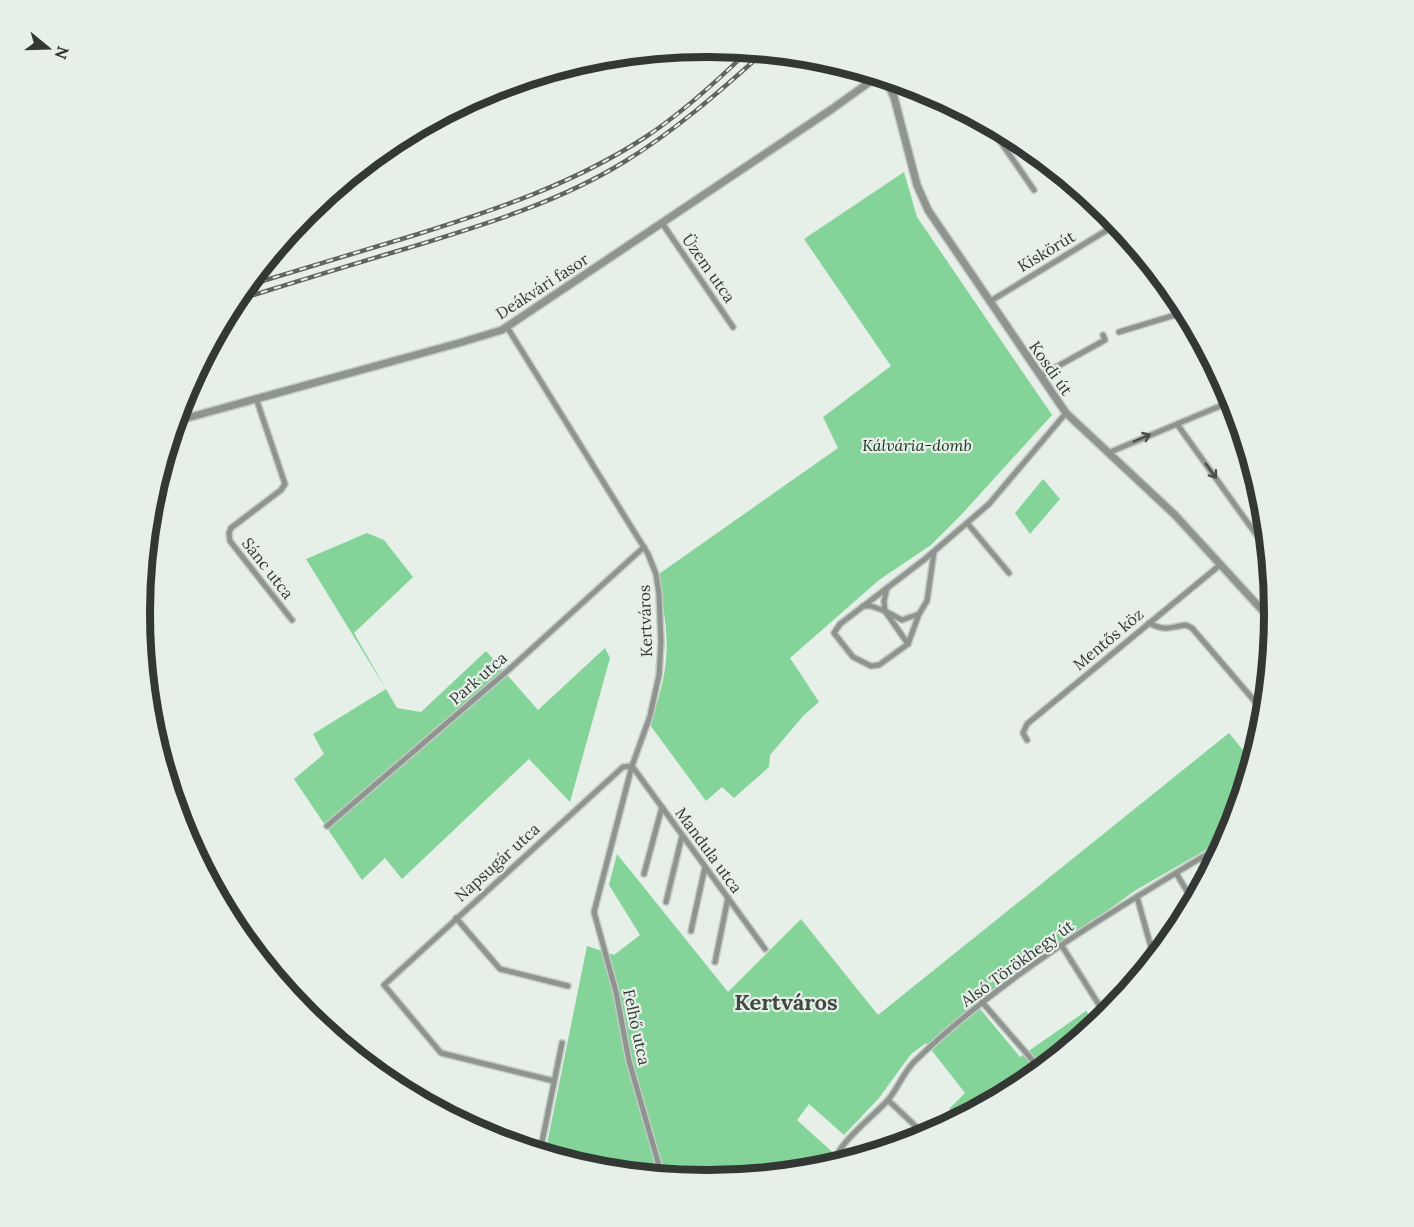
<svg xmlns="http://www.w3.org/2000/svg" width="1414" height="1227" viewBox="0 0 1414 1227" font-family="Lora,serif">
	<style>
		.green { fill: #84d398 }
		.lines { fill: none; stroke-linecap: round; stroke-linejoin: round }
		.minor-casing { stroke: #c2cbc4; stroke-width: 8 }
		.tertiary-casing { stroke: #c2cbc4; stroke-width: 10 }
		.minor { stroke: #909491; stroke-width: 5 }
		.tertiary { stroke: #909491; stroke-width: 7 }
		.rail-casing { stroke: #5f6560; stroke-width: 4.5 }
		.rail { stroke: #e6f0e8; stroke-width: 2; stroke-dasharray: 7; stroke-linecap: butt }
		.oneway { stroke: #4b4f4c }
		.labels { text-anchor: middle; stroke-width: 4.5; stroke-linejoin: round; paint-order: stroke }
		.street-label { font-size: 16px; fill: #343835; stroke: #e6f0e8 }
		.park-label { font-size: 16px; font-style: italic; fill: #12341c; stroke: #e6f0e8 }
		.district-label { font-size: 22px; font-weight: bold; fill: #414943; stroke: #e6f0e8 }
		.rim { fill: none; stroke: #343835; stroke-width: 8 }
	</style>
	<rect width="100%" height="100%" fill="#e6f0e8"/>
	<g class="green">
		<path d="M904 172 917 217 1052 415 961 515 931 545 879 580 790 658 819 702 804 715 770 755 769 767 734 798 722 787 706 801 650 725C655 709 661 692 664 675 670 641 665 609 656 576L838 448 823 417 891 366 804 239Z"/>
		<polygon points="1043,479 1060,499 1030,534 1015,513"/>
		<polygon points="367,533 384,540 413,577 354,633 397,708 421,712 486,651 538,710 605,648 610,658 570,802 529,759 402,879 385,858 362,880 294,779 324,754 313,734 386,689 306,559"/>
		<polygon points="1229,733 1252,761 1228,837 1136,890 976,1004 1020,1057 1086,1011 1097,1024 1022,1085 959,1119 949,1109 965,1093 926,1043 911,1054 879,1098 844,1135 809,1104 797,1120 840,1159 856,1145 869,1154 817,1170 707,1180 596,1170 545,1154 587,946 614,955 640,935 609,885 617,854 728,992 801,919 878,1015"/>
	</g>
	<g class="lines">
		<defs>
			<g id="minor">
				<polyline points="989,125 1034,190"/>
				<polyline points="662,223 733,327"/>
				<polyline points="989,302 1117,224"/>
				<polyline points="507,327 648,554 656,574 659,594 661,642 659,675 650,716 632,766 594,912 616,992 629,1061 662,1176"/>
				<polyline points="1119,332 1185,312"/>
				<polyline points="1040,376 1105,340 1103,335"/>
				<polyline points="256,398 285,484 281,490 231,528 229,533 230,541 292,620"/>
				<polyline points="1177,424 1268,551"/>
				<polyline points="1108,453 1232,401"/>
				<polyline points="968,524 1009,573"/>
				<polyline points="887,588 884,601 885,611 902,620 919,614 927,601 934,552"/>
				<polyline points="863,606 871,606 885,611 908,644"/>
				<polyline points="919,614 908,644 879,665 871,666 853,657 834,633 840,624 925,559 989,504 1066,413"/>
				<path d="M1149 623C1166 632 1169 627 1186 625L1192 628 1264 712"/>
				<polyline points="1027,740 1023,733 1027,724 1220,565"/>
				<polyline points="632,766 765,949"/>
				<polyline points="327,826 505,673 644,547"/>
				<polyline points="1176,873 1193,901"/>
				<polyline points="644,874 662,807"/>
				<polyline points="1137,897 1154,958"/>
				<polyline points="666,902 682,836"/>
				<polyline points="456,918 500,969 568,986"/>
				<polyline points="691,931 705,867"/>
				<polyline points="1062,946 1106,1016"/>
				<polyline points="715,962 728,898"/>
				<polyline points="982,1002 1041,1070"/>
				<polyline points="554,1081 441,1053 384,985 623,767 632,766"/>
				<polyline points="888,1100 926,1136"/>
				<polyline points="540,1152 562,1043"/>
				<path d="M833 1165C837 1143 873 1117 888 1100 898 1088 903 1073 914 1062 1003 975 1117 908 1224 844"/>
				<polyline points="751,1176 752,1175"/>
			</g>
			<g id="tertiary">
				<polyline points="885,78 894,97 917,185 928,210 1066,413 1175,515 1273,622"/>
				<polyline points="176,421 459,343 502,330 832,109 878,76"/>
			</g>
		</defs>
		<use href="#minor" class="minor-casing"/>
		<use href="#tertiary" class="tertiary-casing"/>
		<use href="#minor" class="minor"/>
		<use href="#tertiary" class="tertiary"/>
		<defs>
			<g id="rail">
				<path d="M246 286C302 269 358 252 415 235 495 210 573 184 644 138 681 114 716 82 748 51"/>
				<path d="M234 301C292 283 350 265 408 248 483 225 557 203 624 162 675 131 719 92 764 52"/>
			</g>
		</defs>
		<use href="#rail" class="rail-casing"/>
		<use href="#rail" class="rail"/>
	</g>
	<defs><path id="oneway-shaft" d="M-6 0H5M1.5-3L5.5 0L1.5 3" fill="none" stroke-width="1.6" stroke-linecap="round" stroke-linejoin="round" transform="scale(1.5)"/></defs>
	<g class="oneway">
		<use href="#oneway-shaft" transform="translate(1142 438) rotate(-23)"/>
		<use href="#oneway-shaft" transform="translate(1211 471) rotate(54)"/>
	</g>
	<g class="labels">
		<g class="street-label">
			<text transform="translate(1046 251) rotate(-31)" y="6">Kiskörút</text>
			<text transform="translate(709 268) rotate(55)" y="6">Üzem utca</text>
			<text transform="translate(542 286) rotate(-33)" y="6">Deákvári fasor</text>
			<text transform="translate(1051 368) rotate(55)" y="6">Kosdi út</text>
			<text transform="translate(268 568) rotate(52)" y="6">Sánc utca</text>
			<text transform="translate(645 621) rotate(-92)" y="6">Kertváros</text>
			<text transform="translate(1108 639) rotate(-40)" y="6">Mentős köz</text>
			<text transform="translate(478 678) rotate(-41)" y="6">Park utca</text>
			<text transform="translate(709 850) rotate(54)" y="6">Mandula utca</text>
			<text transform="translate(497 862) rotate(-42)" y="6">Napsugár utca</text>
			<text transform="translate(1017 963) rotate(-36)" y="6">Alsó Törökhegy út</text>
			<text transform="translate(637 1027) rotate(78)" y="6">Felhő utca</text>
		</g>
		<g class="park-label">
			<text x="917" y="451">Kálvária-domb</text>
		</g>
		<g class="district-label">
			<text x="786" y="1010">Kertváros</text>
		</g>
	</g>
	<path d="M0 0H1414V1227H0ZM706 57H708A556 556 0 0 1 1264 613V614A556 556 0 0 1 708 1170H706A556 556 0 0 1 150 614V613A556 556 0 0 1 706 57Z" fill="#e6f0e8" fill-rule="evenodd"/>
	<path class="rim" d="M706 57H708A556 556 0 0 1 1264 613V614A556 556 0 0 1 708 1170H706A556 556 0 0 1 150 614V613A556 556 0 0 1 706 57Z"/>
	<g transform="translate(48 48) rotate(109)" stroke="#e6f0e8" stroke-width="4.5" paint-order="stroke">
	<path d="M0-4.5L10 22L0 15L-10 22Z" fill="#343835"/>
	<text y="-9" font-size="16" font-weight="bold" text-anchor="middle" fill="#343835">N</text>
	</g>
</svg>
